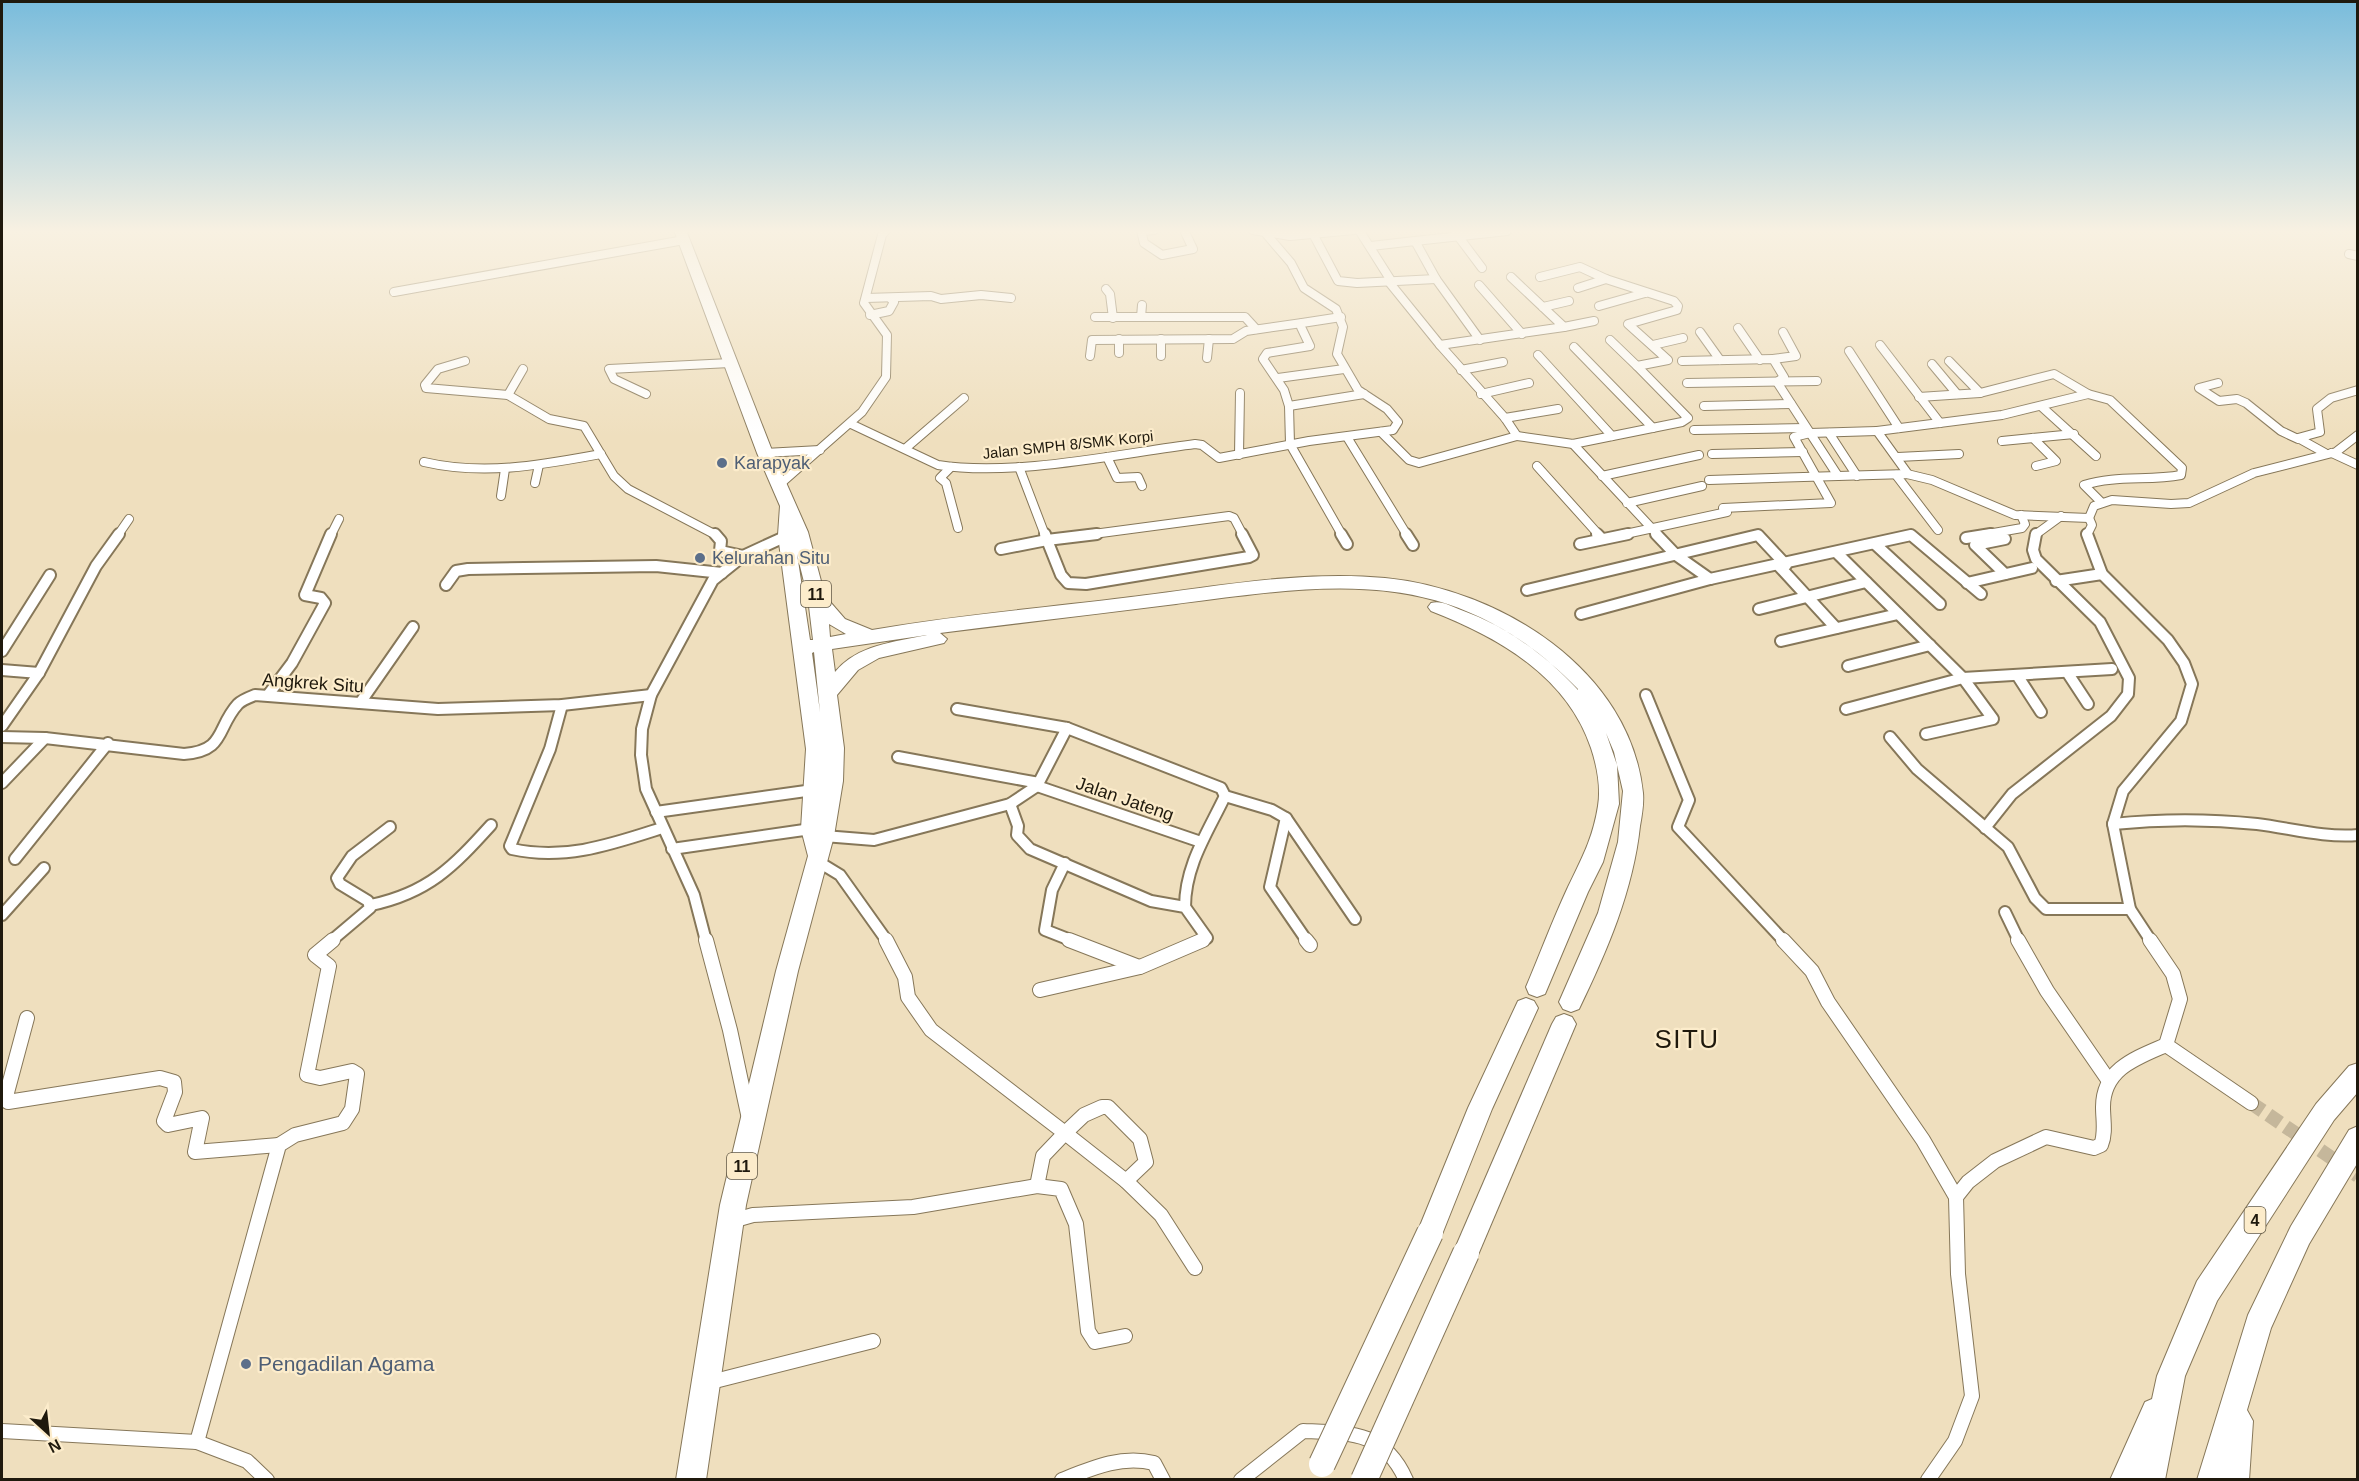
<svg xmlns="http://www.w3.org/2000/svg" width="2359" height="1481" viewBox="0 0 2359 1481" font-family="Arial,sans-serif">
	<style>
		.lines { fill: none; stroke-linecap: round; stroke-linejoin: round }
		.street-tunnel { stroke: #c5b79b; stroke-width: 14; stroke-dasharray: 14 7; stroke-linecap: butt }
		.street-far2-casing { stroke: #867759; stroke-width: 10 }
		.street-far1-casing { stroke: #867759; stroke-width: 14 }
		.street-casing { stroke: #867759; stroke-width: 16 }
		.highway-casing { stroke: #867759; stroke-width: 2 }
		.street-far2 { stroke: #fff; stroke-width: 8 }
		.street-far1 { stroke: #fff; stroke-width: 10 }
		.street { stroke: #fff; stroke-width: 14 }
		.highway { fill: #fff; fill-rule: evenodd }
		.highway-bridge-casing { stroke: #867759; stroke-width: 28; stroke-linecap: butt }
		.highway-bridge { stroke: #fff; stroke-width: 26 }
		.service-dot { fill: #5c6f8a; stroke: #fceccb; stroke-width: 2 }
		.labels { text-anchor: middle; stroke-width: 4.5; stroke-linejoin: round; paint-order: stroke }
		.far-street-label { font-size: 15px; fill: #1f190d; stroke: #fceccb }
		.shield { fill: #fceccb; stroke: #615846; stroke-width: 1.5 }
		.shield-label { font-size: 16px; font-weight: bold; fill: #1f190d }
		.service-label { font-size: 18px; fill: #4e5e75; stroke: #fceccb; text-anchor: start }
		.street-label { font-size: 18px; fill: #1f190d; stroke: #fceccb }
		.near-service-label { font-size: 21px; fill: #4e5e75; stroke: #fceccb; text-anchor: start }
		.near-quarter-label { font-size: 26px; letter-spacing: 1.5px; fill: #1f190d; stroke: #fceccb }
	</style>
	<rect width="100%" height="100%" fill="#efdfbe"/>
	<g class="lines">
		<polyline class="street-tunnel" points="2251,1103 2358,1176"/>
		<defs>
			<g id="street-far2">
				<polyline points="1141,230 1144,243 1162,255 1193,249 1184,230"/>
				<polyline points="1253,230 1290,236 1354,230"/>
				<polyline points="1311,230 1338,281 1357,283 1436,279"/>
				<polyline points="1359,230 1390,279 1389,282 1440,345"/>
				<polyline points="1142,231 1154,230"/>
				<polyline points="1455,232 1482,268"/>
				<polyline points="1415,241 1507,231"/>
				<polyline points="1371,246 1415,241 1436,279 1480,340"/>
				<polyline points="2349,254 2358,256"/>
				<polyline points="1479,285 1522,334"/>
				<polyline points="1578,288 1606,279"/>
				<polyline points="1106,289 1110,294 1113,318"/>
				<polyline points="394,292 684,240"/>
				<polyline points="866,298 931,296 941,299 981,295 1011,298"/>
				<polyline points="1599,306 1645,293"/>
				<polyline points="1543,307 1569,301"/>
				<polyline points="870,315 889,311 894,302 891,299"/>
				<polyline points="1095,317 1245,317 1256,329"/>
				<polyline points="1141,317 1142,305"/>
				<polyline points="1341,317 1302,323 1301,327 1310,346 1267,353 1263,359 1284,390 1289,406 1290,444 1342,535"/>
				<polyline points="1564,327 1594,321"/>
				<polyline points="1738,328 1760,360"/>
				<polyline points="1700,332 1720,360"/>
				<polyline points="1119,339 1119,353"/>
				<polyline points="1161,339 1161,356"/>
				<polyline points="1610,340 1637,366"/>
				<polyline points="1653,345 1683,338"/>
				<polyline points="1880,345 1940,423"/>
				<polyline points="1574,347 1653,428"/>
				<polyline points="1849,351 1899,428"/>
				<polyline points="1538,355 1612,436"/>
				<polyline points="1090,356 1092,340 1233,339 1246,331 1302,323"/>
				<polyline points="1207,358 1209,339"/>
				<polyline points="1773,359 1796,356 1783,332"/>
				<polyline points="465,361 438,369 425,385 426,388 508,395 549,419 584,426 614,476 628,489 716,535"/>
				<polyline points="1682,361 1773,359 1784,377 1777,382 1838,476 1907,474 1932,480 2015,515 2089,518 2094,506 2112,500 2171,504 2189,503 2254,473 2336,452 2358,435"/>
				<polyline points="1932,364 1957,394"/>
				<polyline points="1461,370 1503,362"/>
				<polyline points="1278,378 1344,369"/>
				<polyline points="1687,383 1817,381"/>
				<polyline points="2218,383 2199,388 2219,401 2237,399 2246,403 2281,431 2298,439"/>
				<polyline points="646,394 614,379 609,369 730,363"/>
				<polyline points="1481,394 1529,383"/>
				<path d="M2088 394 2110 400 2182 468 2181 475C2149 481 2115 475 2084 485L2101 502"/>
				<polyline points="508,395 523,369"/>
				<polyline points="1919,397 1980,393 1949,361"/>
				<polyline points="1289,406 1364,394"/>
				<polyline points="1704,406 1791,404"/>
				<polyline points="2042,407 2096,456"/>
				<polyline points="1505,418 1558,409"/>
				<path d="M851 424 938 465C1014 477 1117 454 1195 444L1202 445 1219 458 1309 441 1393 430 1398 422 1387 409 1358 390 1337 354 1343 327 1336 309 1304 288 1291 263 1267 235"/>
				<polyline points="1694,430 1805,428"/>
				<polyline points="1381,432 1409,460 1419,463 1517,436 1505,418 1440,345 1564,327 1511,277"/>
				<polyline points="1829,433 1857,476"/>
				<polyline points="1517,436 1573,444 1682,422 1688,418 1637,366 1668,360 1628,324 1677,310 1678,306 1674,301 1606,279 1580,267 1540,277"/>
				<polyline points="1347,437 1407,535"/>
				<polyline points="2033,438 2056,461 2036,466"/>
				<polyline points="2002,441 2074,434"/>
				<polyline points="1573,444 1658,535"/>
				<polyline points="906,448 964,398"/>
				<polyline points="765,453 820,450"/>
				<polyline points="2325,453 2298,438 2320,432 2317,409 2331,398 2358,390"/>
				<polyline points="2332,453 2358,465"/>
				<polyline points="1712,454 1803,452"/>
				<polyline points="1239,455 1240,393"/>
				<polyline points="1107,457 1117,478 1138,477 1142,486"/>
				<polyline points="1898,457 1959,454"/>
				<path d="M424 462C484 476 541 465 601 454"/>
				<polyline points="1537,466 1599,535"/>
				<polyline points="951,467 940,478 946,483 958,528"/>
				<polyline points="1019,467 1045,535"/>
				<polyline points="1908,474 1877,431 2002,415 2088,394 2054,374 1980,393"/>
				<polyline points="1896,475 1938,530"/>
				<polyline points="1602,476 1699,455"/>
				<polyline points="1709,480 1838,476"/>
				<polyline points="535,483 539,465"/>
				<polyline points="779,485 862,412 886,377 887,335 864,303 882,235 886,230"/>
				<polyline points="501,496 505,469"/>
				<polyline points="1627,503 1702,486"/>
				<polyline points="1723,508 1831,503 1794,437 1810,433 1877,431"/>
				<polyline points="118,535 129,519"/>
				<polyline points="331,535 339,519"/>
				<polyline points="789,535 791,534"/>
				<polyline points="1086,535 1229,516 1234,518 1243,535"/>
				<polyline points="1621,535 1727,512"/>
				<polyline points="1982,535 2022,528 2025,524 2021,515"/>
				<polyline points="2035,535 2061,516"/>
				<polyline points="2087,535 2092,525 2089,518"/>
			</g>
			<g id="street-far1">
				<polyline points="715,534 721,541 720,551 743,556"/>
				<polyline points="1045,534 1047,540"/>
				<polyline points="1341,534 1347,544"/>
				<polyline points="1406,534 1413,545"/>
				<polyline points="1597,534 1602,539"/>
				<polyline points="1656,534 1676,555 1710,579 1911,535 1981,594"/>
				<polyline points="2087,534 2102,574 2168,640 2184,663 2192,684 2181,721 2123,791 2113,824 2130,909 2151,941"/>
				<polyline points="1966,538 1991,534"/>
				<polyline points="2005,539 1975,545 2005,574"/>
				<polyline points="1047,540 1061,575 1068,583 1086,584 1249,557 1253,555 1242,534"/>
				<polyline points="1047,540 1097,534"/>
				<polyline points="1580,544 1628,534"/>
				<polyline points="1875,544 1940,604"/>
				<polyline points="1001,549 1047,540"/>
				<polyline points="1837,553 1963,678 1993,719 1926,734"/>
				<polyline points="1779,566 1836,628"/>
				<polyline points="2056,581 2102,574"/>
				<polyline points="1967,583 2032,568"/>
				<polyline points="446,585 456,571 468,569 656,566 722,573"/>
				<polyline points="1527,590 1758,535 1786,565"/>
				<polyline points="1759,609 1866,582"/>
				<polyline points="1581,614 1710,579"/>
				<polyline points="1781,641 1898,614"/>
				<polyline points="2,651 50,575"/>
				<polyline points="1848,666 1930,645"/>
				<polyline points="2,670 39,673"/>
				<polyline points="2067,672 2088,704"/>
				<polyline points="2017,675 2041,712"/>
				<polyline points="268,695 292,663 325,603 321,598 305,595 331,534"/>
				<polyline points="1646,695 1689,800 1678,827 1784,941"/>
				<polyline points="360,703 413,627"/>
				<path d="M562 705 550 749 510 846 512 849C565 861 612 844 662 828"/>
				<polyline points="957,709 1067,728"/>
				<polyline points="1846,709 1963,678 2112,669"/>
				<polyline points="2,726 39,673 96,566 119,534"/>
				<path d="M2 737 45 738 184 754C226 751 216 728 238 704 242 700 250 697 255 695L438 709 562 705 651 695"/>
				<polyline points="1890,737 1917,769 2008,847 2035,898 2046,909 2130,909"/>
				<polyline points="898,757 1039,783"/>
				<polyline points="2,783 45,738"/>
				<polyline points="1037,786 1201,842"/>
				<polyline points="1010,804 1018,826 1017,835 1030,849 1151,901 1185,907 1207,938 1200,941"/>
				<polyline points="656,812 813,790"/>
				<polyline points="1286,818 1270,887 1307,941"/>
				<path d="M2113 824C2161 819 2209 819 2257 824 2290 828 2324 838 2358 835"/>
				<polyline points="1985,828 2012,794 2111,716 2128,694 2129,678 2100,622 2036,559 2033,550 2036,534"/>
				<polyline points="824,836 874,840 1010,804 1037,786 1067,728 1221,788 1225,796 1272,810 1286,818 1355,919"/>
				<polyline points="672,849 811,829"/>
				<polyline points="15,859 108,743"/>
				<polyline points="817,861 840,875 887,941"/>
				<polyline points="1065,863 1052,890 1045,930 1073,941"/>
				<path d="M371 905C428 893 453 867 491 825"/>
				<path d="M1185 907C1185 865 1208 832 1225 796"/>
				<polyline points="2005,912 2019,941"/>
				<polyline points="2,915 44,868"/>
				<polyline points="331,941 370,908 368,901 340,884 337,878 352,856 390,827"/>
				<polyline points="706,941 694,895 646,789 641,755 642,729 651,695 713,580 743,556 791,534"/>
			</g>
			<g id="street">
				<polyline points="706,940 730,1030 748,1114"/>
				<polyline points="886,940 905,977 908,997 931,1030 1065,1133 1043,1156 1037,1186"/>
				<polyline points="1069,940 1139,967"/>
				<polyline points="1306,940 1310,945"/>
				<polyline points="1783,940 1812,971 1828,1002 1923,1140 1956,1197"/>
				<polyline points="2018,940 2047,991 2109,1081"/>
				<polyline points="2150,940 2173,974 2180,999 2166,1045"/>
				<polyline points="1040,990 1140,967 1203,940"/>
				<polyline points="27,1018 5,1100 8,1102 160,1078 174,1082 175,1092 164,1121 168,1125 202,1118 195,1152 279,1145"/>
				<polygon points="1102,1107 1108,1107 1140,1139 1146,1162 1126,1181 1065,1133 1084,1115"/>
				<polyline points="1126,1181 1161,1215 1195,1268"/>
				<polyline points="732,1221 753,1215 913,1207 1037,1186 1061,1189 1076,1224 1088,1331 1095,1342 1125,1336"/>
				<polyline points="707,1383 873,1341"/>
				<polyline points="2,1431 197,1442 247,1461 267,1480"/>
				<polyline points="197,1442 279,1145 295,1135 343,1123 352,1109 357,1074 352,1071 320,1078 307,1075 329,966 315,955 333,940"/>
				<path d="M1062 1480C1092 1468 1121 1455 1154 1463L1163 1480"/>
				<path d="M1241 1480 1303 1431C1351 1433 1384 1431 1406 1480"/>
				<path d="M1928 1480 1955 1441 1972 1396 1958 1274 1956 1197 1968 1182 1995 1161 2046 1137 2094 1148 2101 1145C2106 1133 2103 1120 2103 1107 2103 1069 2136 1058 2166 1045L2251 1103"/>
			</g>
			<g id="highway">
				<path d="M674 230H686L773 453 808 532 825 596 845 619 872 630C958 615 1045 608 1131 597 1215 587 1301 570 1385 578 1499 589 1630 669 1643 793 1644 803 1642 815 1640 826 1633 891 1607 951 1579 1009L1571 1012 1563 1009 1559 1002 1598 913 1618 842 1623 791 1614 752 1606 733 1617 765 1619 804 1603 862 1588 892 1545 994 1537 997 1529 994 1526 987C1540 954 1553 919 1568 887 1582 858 1593 838 1598 806 1601 788 1597 766 1591 748 1567 676 1498 637 1431 611L1428 607 1431 603C1441 600 1451 606 1461 610 1508 627 1544 654 1578 690V689C1454 563 1336 583 1176 604 1097 614 1019 623 940 633L947 639 944 643 879 658 858 670 837 695 844 748 843 781 834 836 798 971 746 1205 706 1480H676L720 1205 776 971 808 856 801 829 806 749 778 535 780 506 757 453ZM797 554 808 598 813 640H810ZM829 624 846 634 830 637ZM927 635C894 642 857 645 835 672L832 649ZM814 652 820 712 812 653Z"/>
				<polygon points="1526,998 1534,1001 1538,1008 1492,1109 1439,1242 1430,1246 1421,1242 1417,1233 1468,1108 1518,1001"/>
				<polygon points="1564,1014 1572,1017 1576,1024 1475,1262 1466,1266 1457,1262 1453,1253 1552,1024 1556,1017"/>
				<polygon points="2358,1063 2358,1092 2334,1120 2217,1301 2185,1376 2165,1480 2110,1480 2145,1402 2152,1399 2157,1376 2197,1281 2316,1104 2349,1066"/>
				<polygon points="2358,1126 2358,1162 2309,1244 2271,1328 2247,1410 2253,1421 2249,1480 2197,1480 2248,1315 2291,1226 2349,1130"/>
			</g>
		</defs>
		<use href="#street-far2" class="street-far2-casing"/>
		<use href="#street-far1" class="street-far1-casing"/>
		<use href="#street" class="street-casing"/>
		<use href="#highway" class="highway-casing"/>
		<use href="#street-far2" class="street-far2"/>
		<use href="#street-far1" class="street-far1"/>
		<use href="#street" class="street"/>
		<use href="#highway" class="highway"/>
		<defs>
			<g id="highway-bridge">
				<polyline points="1322,1464 1430,1233"/>
				<polyline points="1364,1480 1466,1253"/>
			</g>
		</defs>
		<use href="#highway-bridge" class="highway-bridge-casing"/>
		<use href="#highway-bridge" class="highway-bridge"/>
	</g>
	<linearGradient id="sky" x2="0" y2="1"><stop stop-color="#79bcdc"/><stop offset="0.53" stop-color="#f8f1e2"/><stop offset="1" stop-color="#f8f1e2" stop-opacity="0"/></linearGradient>
	<rect width="2359" height="437" fill="url(#sky)"/>
	<g class="service-dot">
		<circle cx="722" cy="463" r="6"/>
		<circle cx="700" cy="558" r="6"/>
		<circle cx="246" cy="1364" r="6"/>
	</g>
	<g class="labels">
		<g class="far-street-label">
			<text transform="translate(1068 445) rotate(-6)" y="5">Jalan SMPH 8/SMK Korpi</text>
		</g>
		<g class="shield">
			<rect x="801" y="581" width="30" height="26" rx="4.5"/>
			<rect x="727" y="1153" width="30" height="26" rx="4.5"/>
			<rect x="2244.5" y="1207" width="21" height="26" rx="4.5"/>
		</g>
		<g class="shield-label">
			<text x="816" y="600">11</text>
			<text x="742" y="1172">11</text>
			<text x="2255" y="1226">4</text>
		</g>
		<g class="service-label">
			<text x="734" y="469">Karapyak</text>
			<text x="712" y="564">Kelurahan Situ</text>
		</g>
		<g class="street-label">
			<text transform="translate(313 683) rotate(4)" y="6">Angkrek Situ</text>
			<text transform="translate(1125 799) rotate(19)" y="6">Jalan Jateng</text>
		</g>
		<g class="near-service-label">
			<text x="258" y="1371">Pengadilan Agama</text>
		</g>
		<g class="near-quarter-label">
			<text x="1687" y="1048">SITU</text>
		</g>
	</g>
	<rect width="2359" height="1481" fill="none" stroke="#1f190d" stroke-width="6"/>
	<g transform="translate(48 1433) rotate(153)" stroke="#fceccb" stroke-width="4.5" paint-order="stroke">
	<path d="M0-4.5L10 22L0 15L-10 22Z" fill="#1f190d"/>
	<text y="-9" font-size="16" font-weight="bold" text-anchor="middle" fill="#1f190d">N</text>
	</g>
</svg>
